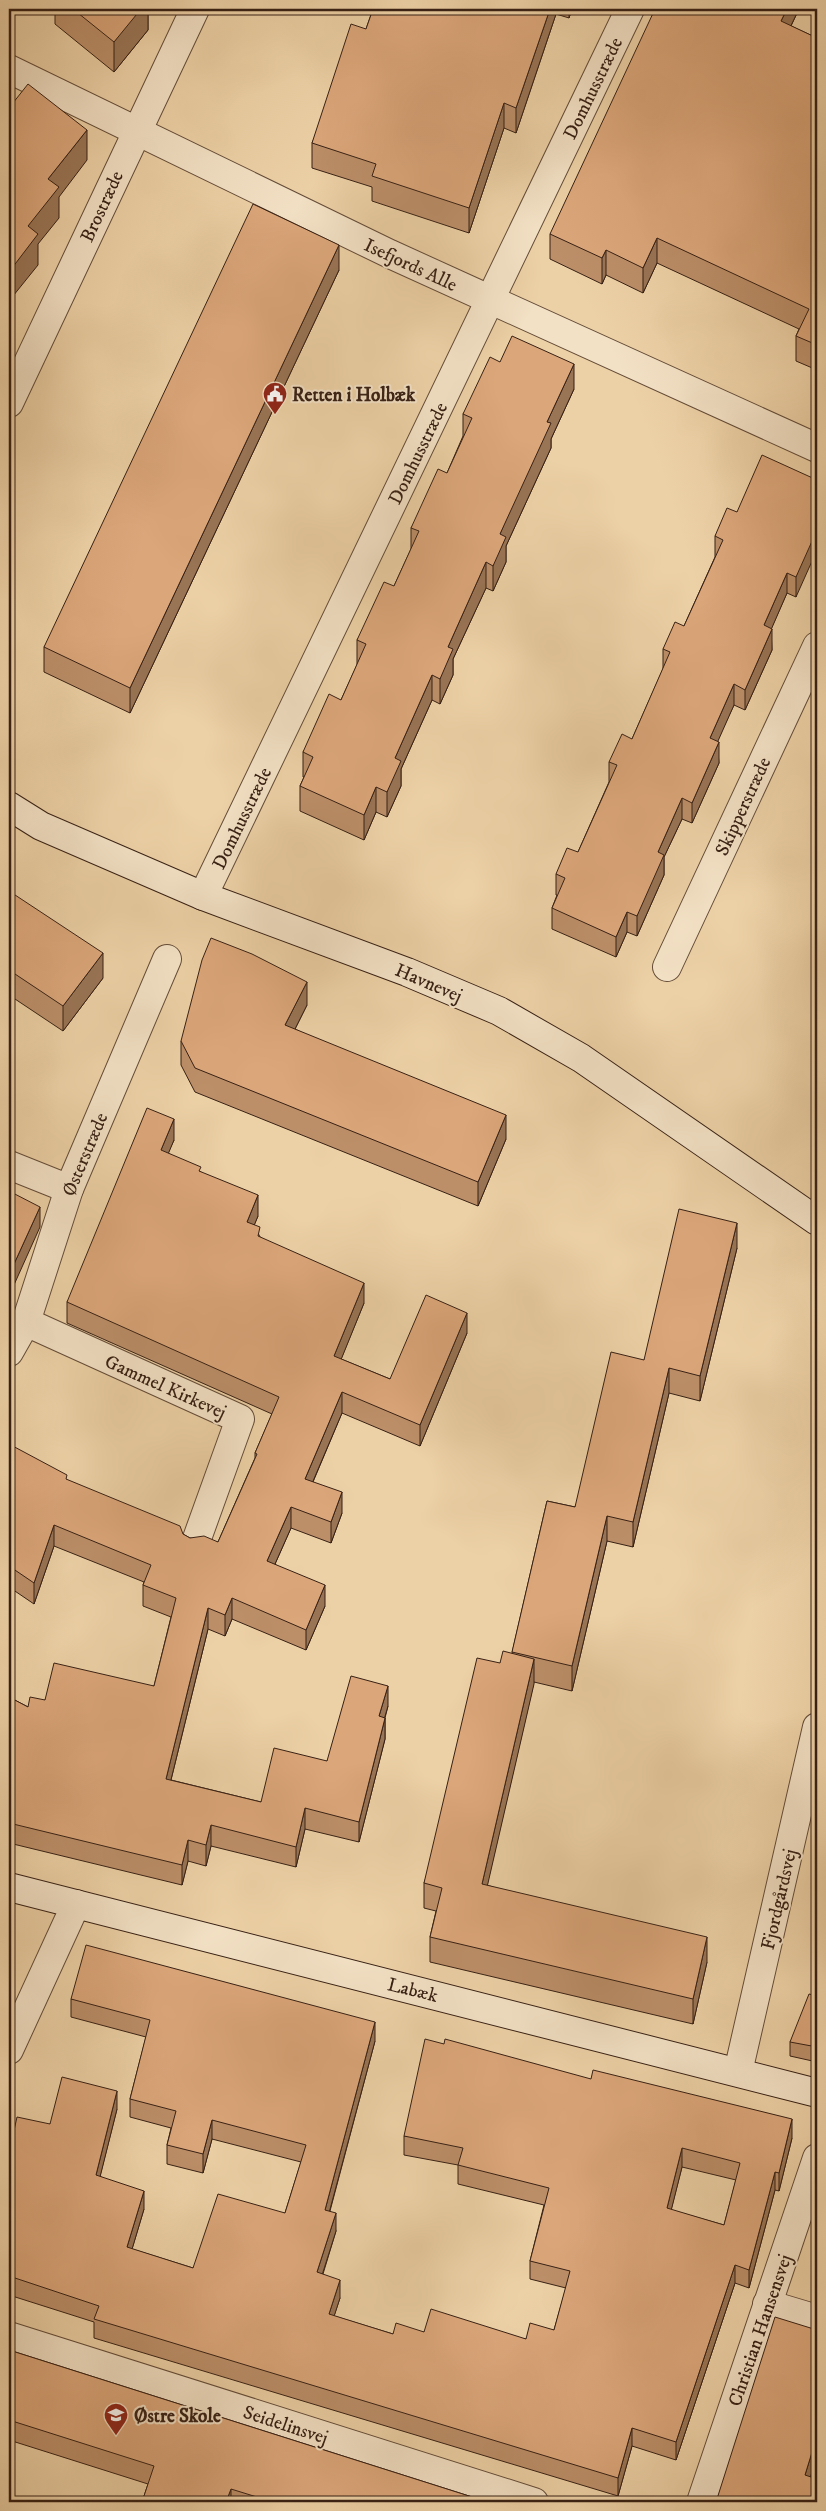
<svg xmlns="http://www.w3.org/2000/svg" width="826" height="2511" viewBox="0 0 826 2511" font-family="'IM FELL DW Pica',serif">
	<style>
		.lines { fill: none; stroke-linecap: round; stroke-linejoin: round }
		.street-casing { stroke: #644c38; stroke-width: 30 }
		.secondary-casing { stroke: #372014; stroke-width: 30 }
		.street { stroke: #f3e1c5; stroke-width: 28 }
		.secondary { stroke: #f3e1c5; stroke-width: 28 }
		.wall { fill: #bc8f69; stroke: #372014; fill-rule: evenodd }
		.shaded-wall { fill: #997455; stroke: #372014 }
		.building { fill: #dba67a; stroke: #372014; fill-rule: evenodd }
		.labels { text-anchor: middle; stroke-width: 4; stroke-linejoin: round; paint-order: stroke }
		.street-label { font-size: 19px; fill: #372014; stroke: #f3e1c5 }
		.poi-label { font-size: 19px; font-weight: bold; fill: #372014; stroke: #f3e1c5; text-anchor: start }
	</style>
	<rect width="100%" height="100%" fill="#edd1a6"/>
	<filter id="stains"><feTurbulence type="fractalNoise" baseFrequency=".004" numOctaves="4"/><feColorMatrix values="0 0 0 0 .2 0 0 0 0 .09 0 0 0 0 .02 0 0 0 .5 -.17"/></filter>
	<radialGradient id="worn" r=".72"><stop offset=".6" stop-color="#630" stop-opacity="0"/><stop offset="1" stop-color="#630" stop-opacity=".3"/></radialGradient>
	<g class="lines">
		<defs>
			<g id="street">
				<polyline points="9,69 390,254 817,448"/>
				<polyline points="9,403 195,9"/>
				<polyline points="203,896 630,9"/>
				<polyline points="667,967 817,646"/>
				<polyline points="9,1165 69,1189"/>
				<polyline points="26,1322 240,1419 195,1544"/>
				<polyline points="9,1352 26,1322 69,1189 167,959"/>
				<polyline points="9,2050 76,1904"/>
				<polyline points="738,2072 817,1727"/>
				<polyline points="767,2304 817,2319"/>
				<polyline points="9,2336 534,2502"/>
				<polyline points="701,2502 817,2158"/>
			</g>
			<g id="secondary">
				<polyline points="9,806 41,826 203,896 407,972 499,1011 581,1058 817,1221"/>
				<polyline points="9,1887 817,2093"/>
			</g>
		</defs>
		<use href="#street" class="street-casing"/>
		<use href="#secondary" class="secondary-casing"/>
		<use href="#street" class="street"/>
		<use href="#secondary" class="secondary"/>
	</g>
	<g class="wall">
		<polygon points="55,9 148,9 148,30 114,72 55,24"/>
		<polygon points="373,9 572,9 569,18 556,14 516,133 504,128 469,233 372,201 372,187 312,168 312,143 366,29"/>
		<polygon points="799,9 791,26 817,38 817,370 796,361 796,336 799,329 657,263 643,293 606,275 602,284 550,259 550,234"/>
		<polygon points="339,270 130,713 44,672 44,647"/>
		<polygon points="500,362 574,389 551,439 551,448 506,546 506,562 493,591 486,588 453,659 453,675 440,704 432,700 401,769 401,786 387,817 376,812 364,840 300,811 300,786 304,777 303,777 303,752 341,700 357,665 357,640 394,586 411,549 411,528 447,473 463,436 463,414"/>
		<polygon points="817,480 796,597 787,593 771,629 772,650 745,710 734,705 717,741 719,763 692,823 682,819 664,857 664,875 637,936 627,932 616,957 552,929 552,908 557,895 556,895 556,874 578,852 609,782 609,762 632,739 663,669 663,649 684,626 715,557 715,536 737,512"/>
		<polygon points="9,891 103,978 63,1031 9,995"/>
		<polygon points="307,1005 295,1029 506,1139 478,1206 195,1092 181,1065 181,1041"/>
		<polygon points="174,1140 168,1153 201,1172 258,1216 254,1225 260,1237 364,1303 341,1359 390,1379 467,1333 420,1446 342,1413 313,1482 342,1513 331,1543 291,1528 275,1564 325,1606 306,1650 232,1619 225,1636 208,1629 171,1780 261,1802 327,1761 388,1706 385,1718 385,1739 359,1842 305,1829 296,1867 211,1846 206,1866 188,1861 182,1885 9,1843 9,1697 28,1707 45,1700 154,1686 171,1617 143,1606 143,1585 144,1582 54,1546 34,1604 9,1587 9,1444 67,1480 183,1534 190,1538 218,1542 255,1458 255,1453 272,1414 67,1323 67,1302"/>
		<polygon points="737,1248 700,1401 669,1393 633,1547 607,1541 572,1691 534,1682 487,1885 707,1962 693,2024 430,1962 430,1937 436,1911 424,1908 424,1883 500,1663 512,1653 547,1501 575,1507 644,1360"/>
		<polygon points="817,1996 817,2062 790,2056 790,2042"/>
		<path d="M71 1999 375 2041 330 2211 336 2231 323 2274 340 2298 334 2316 393 2334 424 2332 526 2339 554 2330 566 2288 530 2279V2261L544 2205 458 2184V2165L404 2155V2136L792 2138 779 2191 775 2190 749 2288 735 2283 676 2460 632 2446 618 2496 94 2338V2322L9 2295V2134L13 2135 50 2124 117 2109 100 2176 144 2209 132 2249 193 2268 285 2213 301 2162 212 2139 203 2173 167 2164V2145L171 2128 130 2117V2099L146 2037 71 2017ZM682 2167 736 2180 724 2225 671 2210Z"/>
		<polygon points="9,2350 488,2502 142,2502 148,2484 9,2440"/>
	</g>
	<g class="shaded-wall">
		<polygon points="136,9 148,9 148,30 114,72 114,42"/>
		<polygon points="550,9 556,9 556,14 516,133 516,108"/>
		<polygon points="569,9 572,9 569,18"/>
		<polygon points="787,9 799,9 781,46 781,21"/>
		<polygon points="504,103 504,128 469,233 469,208"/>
		<polygon points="87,130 87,160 59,197 59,218 38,244 38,265 9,301 9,323 9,272 48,179"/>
		<polygon points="657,238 657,263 643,293 643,268"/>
		<polygon points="339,245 339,270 130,713 130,688"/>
		<polygon points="606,250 606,275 602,284 602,258"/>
		<polygon points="574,364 574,389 551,439 551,448 506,546 506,562 493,591 493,566 500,534 547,422"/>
		<polygon points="817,511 817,550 796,597 796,577"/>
		<polygon points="486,562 486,588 453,659 453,675 440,704 440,679 448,647"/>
		<polygon points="787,573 787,593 764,646 764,625"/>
		<polygon points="772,629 772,650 745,710 745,690"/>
		<polygon points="432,675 432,700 401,769 401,786 387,817 387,792 395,758"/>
		<polygon points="734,684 734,705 710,759 710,738"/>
		<polygon points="719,742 719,763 692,823 692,803"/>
		<polygon points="376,787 376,812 364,840 364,815"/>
		<polygon points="682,798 682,819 664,857 664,875 637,936 637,916 658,852"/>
		<polygon points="627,912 627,932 616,957 616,937"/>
		<polygon points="103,953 103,978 63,1031 63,1006"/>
		<polygon points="307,982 307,1005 285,1049 285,1025"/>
		<polygon points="506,1115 506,1139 478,1206 478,1182"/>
		<polygon points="174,1119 174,1140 161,1171 161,1150"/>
		<polygon points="258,1195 258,1216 247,1243 247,1222"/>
		<polygon points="40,1207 40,1227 9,1296 9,1275"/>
		<polygon points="737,1223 737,1248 700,1401 700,1376"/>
		<polygon points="364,1283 364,1303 334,1377 334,1356"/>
		<polygon points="467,1313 467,1333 420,1446 420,1425"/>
		<polygon points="669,1368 669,1393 633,1547 633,1522"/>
		<polygon points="342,1392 342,1413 305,1500 305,1479"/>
		<polygon points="342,1492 342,1513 331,1543 331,1522"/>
		<polygon points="291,1507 291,1528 267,1582 267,1561"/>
		<polygon points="607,1516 607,1541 572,1691 572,1666"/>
		<polygon points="54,1525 54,1546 34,1604 34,1583"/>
		<polygon points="325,1585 325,1606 306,1650 306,1630"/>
		<polygon points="232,1598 232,1619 225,1636 225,1615"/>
		<polygon points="208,1608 208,1629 166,1800 166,1779"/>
		<polygon points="534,1659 534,1684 482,1909 482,1884"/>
		<polygon points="388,1686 388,1706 379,1737 379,1716"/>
		<polygon points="385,1718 385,1739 359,1842 359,1822"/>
		<polygon points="305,1808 305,1829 296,1867 296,1847"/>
		<polygon points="211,1825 211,1846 206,1866 206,1845"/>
		<polygon points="188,1840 188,1861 182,1885 182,1865"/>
		<polygon points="707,1937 707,1962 693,2024 693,1999"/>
		<polygon points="375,2022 375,2041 325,2228 325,2210"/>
		<polygon points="117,2091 117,2109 96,2193 96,2175"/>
		<polygon points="792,2119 792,2138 779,2191 779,2173"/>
		<polygon points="212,2120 212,2139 203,2173 203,2154"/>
		<polygon points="682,2148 682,2167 667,2227 667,2208"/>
		<polygon points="775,2172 775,2190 749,2288 749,2270"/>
		<polygon points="144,2191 144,2209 127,2266 127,2247"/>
		<polygon points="336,2213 336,2231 317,2291 317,2272"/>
		<polygon points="735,2265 735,2283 676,2460 676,2442"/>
		<polygon points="340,2280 340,2298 329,2332 329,2314"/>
		<polygon points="632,2428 632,2446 618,2496 618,2478"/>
		<polygon points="817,2436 817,2455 805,2495 805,2475"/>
		<polygon points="231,2489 231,2502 226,2502"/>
	</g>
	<g class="building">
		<polygon points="73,9 141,9 114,42"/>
		<polygon points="373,9 550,9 516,108 504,103 469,208 372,176 376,164 312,143 351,24 366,29"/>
		<polygon points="655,9 787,9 781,21 817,38 817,345 796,336 809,309 657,238 643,268 606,250 602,258 550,234"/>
		<polygon points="28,84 87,130 48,179 59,187 28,226 38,234 9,272 9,108"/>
		<polygon points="253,204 339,245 130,688 44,647"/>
		<polygon points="512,336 574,364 547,422 551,423 500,534 506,537 493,566 486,562 448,647 453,649 440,679 432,675 395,758 401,761 387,792 376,787 364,815 300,786 313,757 303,752 329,694 341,700 366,644 357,640 384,582 394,586 419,531 411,528 438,469 447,473 472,418 463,414 490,357 500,362"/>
		<polygon points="762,455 817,480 817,511 816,515 817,515 817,530 796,577 787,573 764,625 772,629 745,690 734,684 710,738 719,742 692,803 682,798 658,852 664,855 637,916 627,912 616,937 552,908 565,878 556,874 567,848 578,852 617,765 609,762 622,734 632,739 670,652 663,649 675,622 684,626 723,540 715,536 727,508 737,512"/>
		<polygon points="9,891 103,953 63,1006 9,970"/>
		<polygon points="211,938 252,954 307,982 285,1025 506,1115 478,1182 195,1068 181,1041 202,960"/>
		<polygon points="147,1108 174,1119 161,1150 201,1167 199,1171 258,1195 247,1222 260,1227 258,1236 364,1283 334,1356 390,1379 426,1295 467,1313 420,1425 342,1392 305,1479 342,1492 331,1522 291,1507 267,1561 325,1585 306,1630 232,1598 225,1615 208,1608 166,1779 261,1802 274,1748 327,1761 351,1676 388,1686 379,1716 385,1718 359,1822 305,1808 296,1847 211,1825 206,1845 188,1840 182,1865 9,1823 9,1697 28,1707 30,1697 45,1700 54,1663 154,1686 176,1598 143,1585 151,1565 54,1525 34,1583 9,1566 9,1444 67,1475 66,1479 180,1526 183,1534 190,1538 204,1536 218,1542 257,1454 255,1453 279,1397 67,1302"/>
		<polygon points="9,1191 40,1207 9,1275"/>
		<polygon points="679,1209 737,1223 700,1376 669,1368 633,1522 607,1516 572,1666 512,1652 547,1501 575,1507 611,1352 644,1360"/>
		<polygon points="503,1651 534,1659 482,1884 707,1937 693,1999 430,1937 442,1888 424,1883 477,1658 500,1663"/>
		<path d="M86 1945 375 2022 325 2210 336 2213 317 2272 340 2280 329 2314 393 2334 396 2323 424 2332 431 2309 526 2339 530 2323 554 2330 570 2271 530 2261 549 2188 458 2165 463 2148 404 2136 425 2039 444 2044 445 2039 591 2079 593 2070 792 2119 779 2173 775 2172 749 2270 735 2265 676 2442 632 2428 618 2478 94 2319 99 2306 9 2276V2134L13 2135 17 2117 50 2124 62 2077 117 2091 96 2175 144 2191 127 2247 193 2268 218 2194 285 2213 306 2145 212 2120 203 2154 167 2145 176 2111 130 2099 150 2020 71 1999ZM682 2148 740 2163 724 2225 667 2208Z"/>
		<polygon points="809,1994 817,1996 817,2047 790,2042"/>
		<polygon points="775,2317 817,2330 817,2436 805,2475 817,2479 817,2502 716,2502"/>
		<polygon points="9,2350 488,2502 273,2502 231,2489 226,2502 142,2502 154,2466 9,2420"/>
	</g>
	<defs>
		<symbol id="civic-pin" viewBox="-11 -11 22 30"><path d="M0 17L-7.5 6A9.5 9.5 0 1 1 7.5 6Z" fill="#8f2418" stroke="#f3e1c5"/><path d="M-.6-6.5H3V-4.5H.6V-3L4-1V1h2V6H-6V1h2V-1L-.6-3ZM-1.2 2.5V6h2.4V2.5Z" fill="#fff"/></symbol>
		<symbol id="school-pin" viewBox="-11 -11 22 30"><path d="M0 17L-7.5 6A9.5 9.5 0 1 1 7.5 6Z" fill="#8f2418" stroke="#f3e1c5"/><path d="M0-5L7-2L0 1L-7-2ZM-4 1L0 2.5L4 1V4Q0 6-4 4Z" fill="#fff"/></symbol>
	</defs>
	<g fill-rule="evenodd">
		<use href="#civic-pin" x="261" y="380" width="28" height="38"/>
		<use href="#school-pin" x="102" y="2401" width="28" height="38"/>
	</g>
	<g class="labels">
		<g class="street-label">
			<text transform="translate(592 88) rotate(-64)" y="7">Domhusstræde</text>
			<text transform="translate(101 206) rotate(-65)" y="7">Brostræde</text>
			<text transform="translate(411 264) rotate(25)" y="7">Isefjords Alle</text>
			<text transform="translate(417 453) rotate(-64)" y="7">Domhusstræde</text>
			<text transform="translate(742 806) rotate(-65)" y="7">Skipperstræde</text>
			<text transform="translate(241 818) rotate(-64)" y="7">Domhusstræde</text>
			<text transform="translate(429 982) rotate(23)" y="7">Havnevej</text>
			<text transform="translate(84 1154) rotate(-67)" y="7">Østerstræde</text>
			<text transform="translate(166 1386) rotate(24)" y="7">Gammel Kirkevej</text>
			<text transform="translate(778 1899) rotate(-77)" y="7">Fjordgårdsvej</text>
			<text transform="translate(413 1989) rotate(14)" y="7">Labæk</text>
			<text transform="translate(759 2330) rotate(-71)" y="7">Christian Hansensvej</text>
			<text transform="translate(286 2424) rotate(18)" y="7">Seidelinsvej</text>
		</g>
		<g class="poi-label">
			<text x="292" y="401">Retten i Holbæk</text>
			<text x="134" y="2422">Østre Skole</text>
		</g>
	</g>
	<rect width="826" height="2511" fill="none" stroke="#edd1a6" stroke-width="30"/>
	<rect x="10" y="10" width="806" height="2491" fill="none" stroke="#372014" stroke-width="2.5"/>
	<rect x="15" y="15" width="796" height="2481" fill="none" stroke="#372014"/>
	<rect width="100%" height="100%" filter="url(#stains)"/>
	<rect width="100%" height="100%" fill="url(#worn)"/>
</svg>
